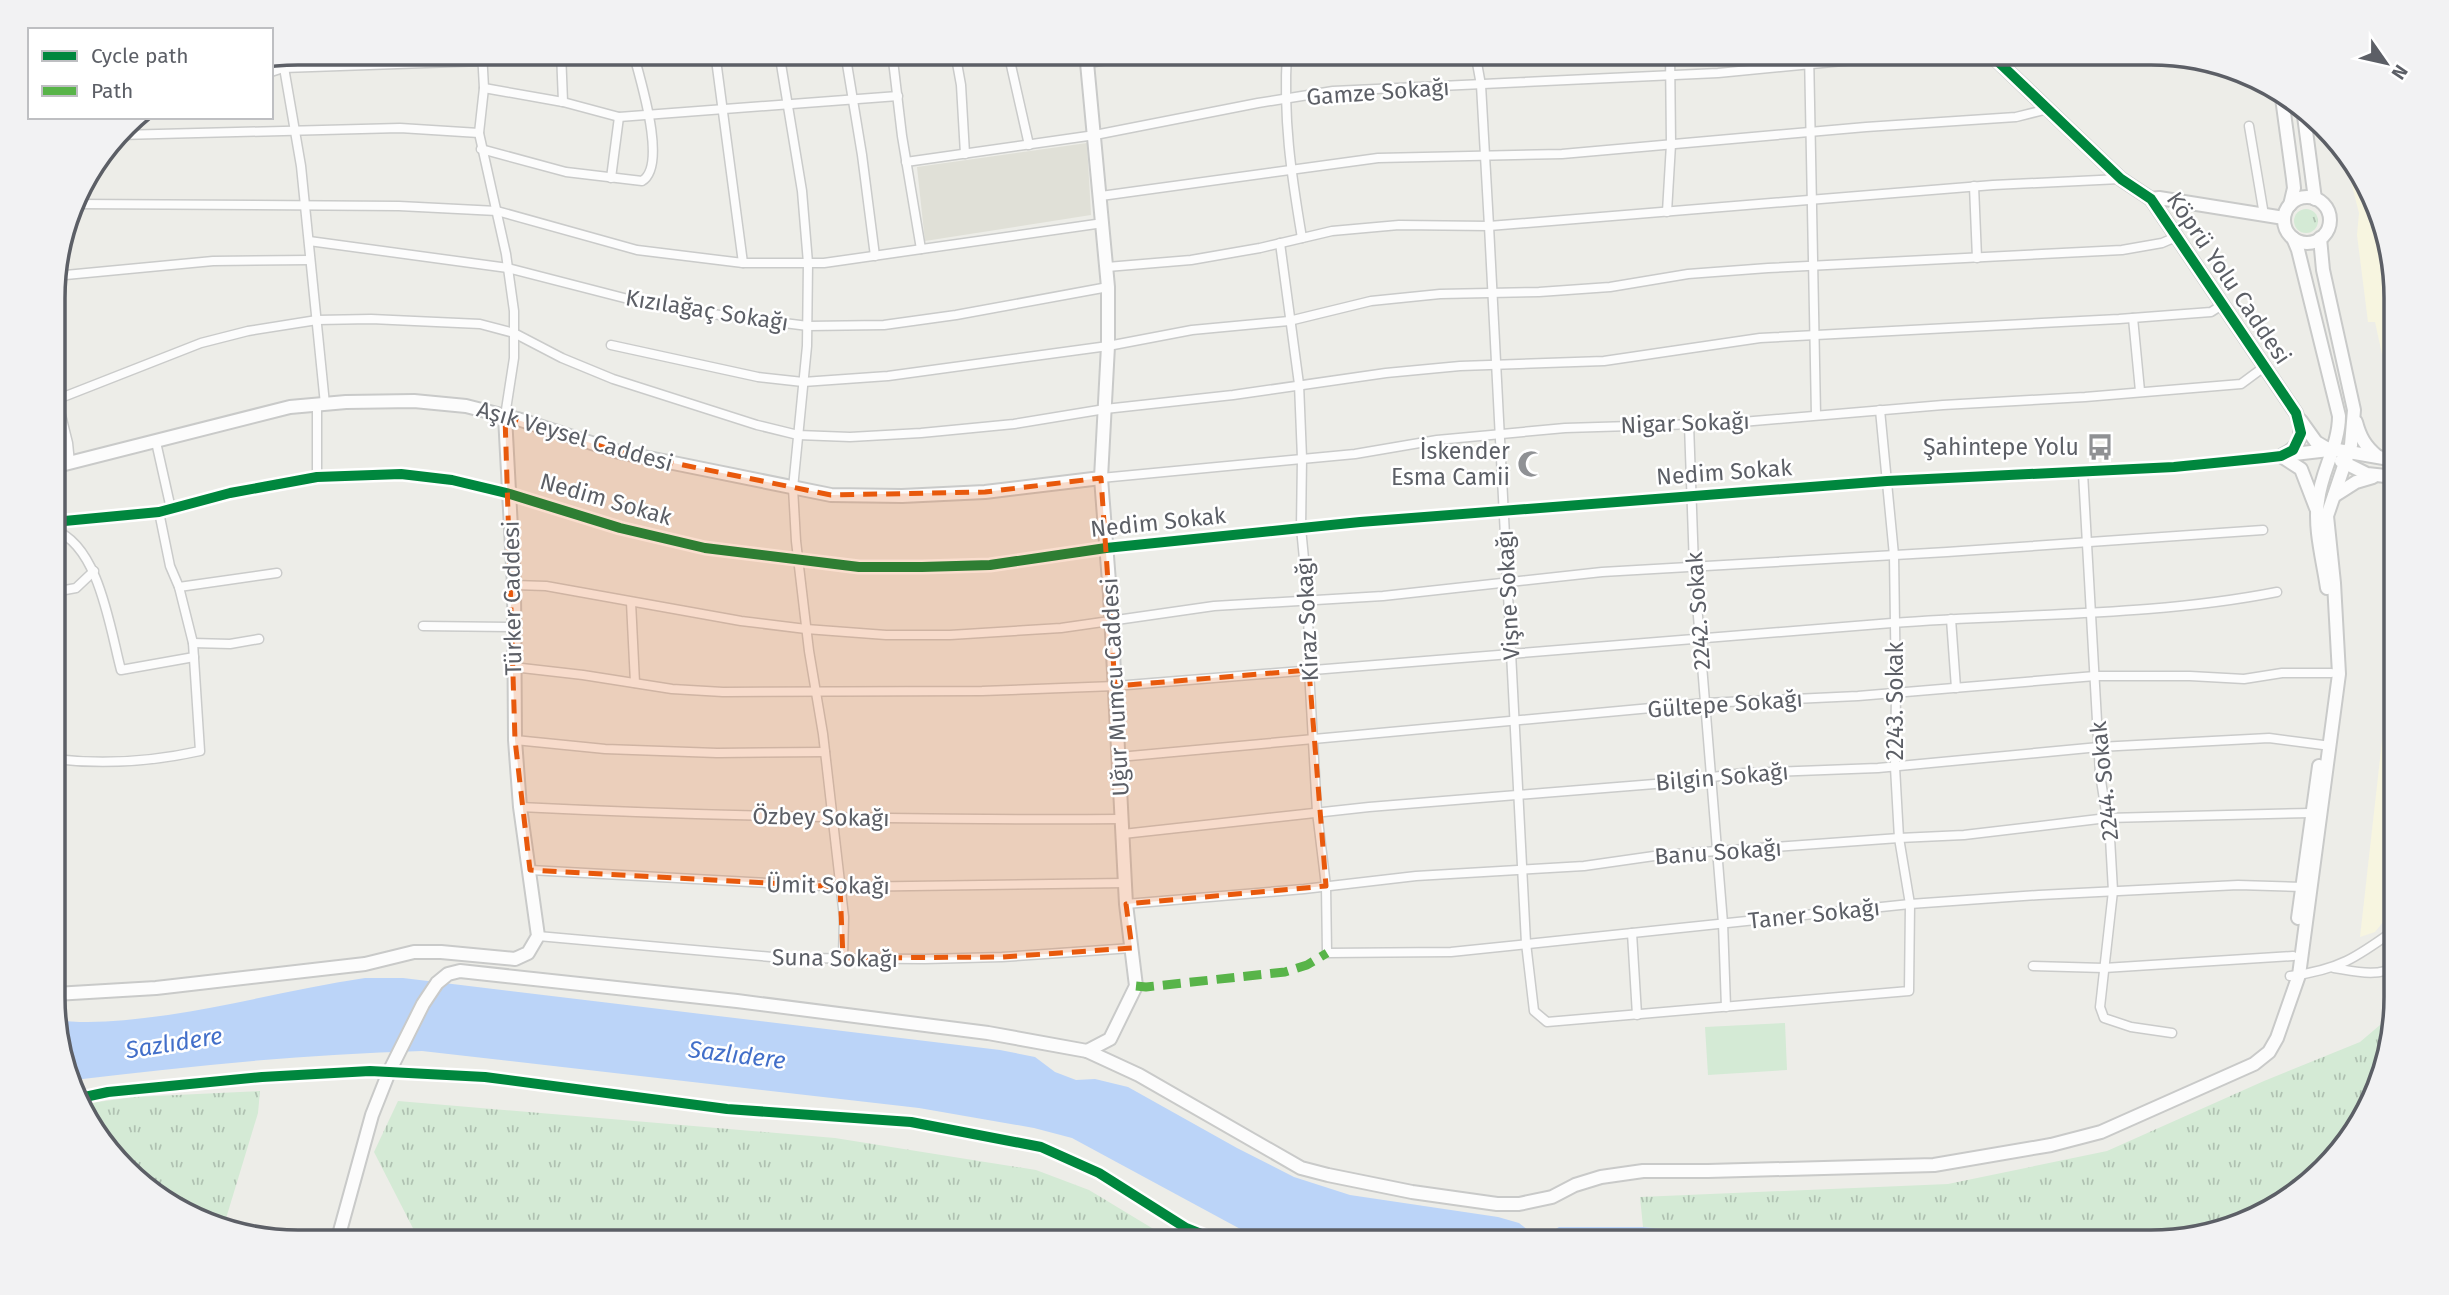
<svg xmlns="http://www.w3.org/2000/svg" width="2449" height="1295" viewBox="0 0 2449 1295" font-family="'Fira Sans',sans-serif">
	<style>
		.commercial { fill: #f7f5e0 }
		.education { fill: #e0e0d7 }
		.grass { fill: url(#grass-tufts) }
		.pitch { fill: #d4ead5 }
		.water { fill: #bbd4f8 }
		.lines { fill: none; stroke-linecap: round; stroke-linejoin: round }
		.street-casing { stroke: #cacbca; stroke-width: 11 }
		.secondary-casing { stroke: #c9cac9; stroke-width: 16 }
		.street { stroke: #fcfcfc; stroke-width: 8 }
		.secondary { stroke: #fcfcfc; stroke-width: 12 }
		.quiet { stroke: #58b449; stroke-width: 9; stroke-dasharray: 18 9; stroke-linecap: butt }
		.cycleway-casing { stroke: #fff; stroke-width: 15 }
		.cycleway { stroke: #00873e; stroke-width: 10 }
		.marked { fill: #e8590c; fill-opacity: 0.2; stroke: #e8590c; stroke-width: 5; stroke-dasharray: 14 9; stroke-linejoin: round }
		.labels { text-anchor: middle; stroke-width: 5; stroke-linejoin: round; paint-order: stroke }
		.street-label { font-size: 23px; fill: #5c5f66; stroke: #fff }
		.poi-label { font-size: 23px; fill: #5c5f66; stroke: #fff; text-anchor: end }
		.water-label { font-size: 24px; font-style: italic; fill: #426fc9; stroke: #fff }
		.rim { fill: none; stroke: #5c5f66; stroke-width: 3.5 }
	</style>
	<defs>
		<pattern id="grass-tufts" width="24" height="20" patternUnits="userSpaceOnUse" patternTransform="scale(1.75)"><rect width="24" height="20" fill="#d4ead5"/><path d="M3 7l-1-3M5 7V3M7 7l1-3M15 17l-1-3M17 17v-4M19 17l1-3" fill="none" stroke="#afc1b1"/></pattern>
	</defs>
	<rect width="100%" height="100%" fill="#edede8"/>
	<g class="commercial">
		<polygon points="2343,151 2355,161 2394,266 2395,372 2382,354 2375,322 2368,322 2357,235 2359,213"/>
		<polygon points="2395,625 2396,913 2384,921 2375,932 2360,937"/>
	</g>
	<polygon class="education" points="1087,143 1091,215 925,241 917,167"/>
	<g class="grass">
		<circle cx="2306" cy="221" r="12"/>
		<polygon points="2393,1014 2371,1106 2287,1201 2167,1242 1713,1242 1680,1231 1643,1227 1640,1197 1948,1184 2107,1151 2264,1081 2360,1042"/>
		<polygon points="260,1091 258,1113 224,1225 189,1217 94,1134 83,1104 134,1097"/>
		<polygon points="398,1101 835,1138 1036,1170 1089,1190 1175,1242 420,1242 374,1152"/>
	</g>
	<polygon class="pitch" points="1785,1023 1787,1070 1708,1075 1705,1027"/>
	<path class="water" d="M365 978H403L1000 1050 1035 1057 1055 1072 1076 1080 1095 1079 1128 1087 1237 1148 1294 1177 1350 1195 1498 1217 1519 1223 1533 1234H1548L1559 1227H1643L1680 1231 1713 1242H1272L1244 1231 1072 1138 1034 1128 919 1108 422 1051C306 1054 189 1066 74 1080L55 1030V1020C92 1025 130 1020 168 1015 234 1005 299 988 365 978Z"/>
	<g class="lines">
		<defs>
			<g id="street">
				<polyline points="482,52 484,88 479,133 506,254 514,311 514,358 505,416"/>
				<polyline points="561,52 563,102"/>
				<polyline points="715,52 743,263"/>
				<polyline points="779,52 802,191 808,263 807,346 793,488 796,541 809,651 823,734 844,917 843,958"/>
				<polyline points="845,52 862,155 875,256"/>
				<polyline points="892,52 902,136 921,249"/>
				<polyline points="955,52 961,85 965,154"/>
				<polyline points="1008,52 1029,145"/>
				<path d="M1287 52C1283 119 1291 173 1302 238"/>
				<polyline points="1475,52 1481,85 1489,226 1526,943 1534,1011 1547,1022 1909,991 1910,904 1899,838 1895,767 1896,693 1894,555 1880,410"/>
				<polyline points="1809,52 1816,415"/>
				<polyline points="282,56 301,166 325,404"/>
				<polyline points="1087,63 1163,52"/>
				<polyline points="271,72 283,68 483,61"/>
				<polyline points="484,88 563,102 619,117 898,96"/>
				<polyline points="2249,126 2264,215"/>
				<polyline points="119,135 400,128 479,133"/>
				<path d="M481 149 566 172 642 181C668 166 640 79 633 52"/>
				<polyline points="906,162 1095,135 1258,103 1333,91 1718,73 1937,52"/>
				<polyline points="611,178 619,117"/>
				<polyline points="1974,186 1977,258"/>
				<polyline points="1101,196 1378,158 1562,154 1866,127 2016,117 2048,109"/>
				<polyline points="74,204 399,206 497,211 637,250 743,263 824,263 1103,223"/>
				<polyline points="1667,212 1671,144 1670,52"/>
				<polyline points="309,241 508,268 628,299 712,314 808,326 884,325 956,315 1108,287"/>
				<polyline points="1280,243 1299,384 1302,458 1301,528 1308,600 1309,670 1317,812 1326,886 1327,953 1451,952 1910,904 2039,895 2238,885 2302,887"/>
				<polyline points="1107,267 1191,260 1260,248 1332,231 1399,225 1489,226 1993,185 2120,179"/>
				<polyline points="55,276 213,261 310,260"/>
				<polyline points="2133,318 2140,391"/>
				<polyline points="53,342 63,246"/>
				<polyline points="611,345 758,377 803,382 888,376 1108,346 1192,330 1289,321 1371,301 1440,294 1539,292 1610,287 1688,274 1768,268 2122,250 2162,243 2176,237"/>
				<polyline points="53,359 57,399 68,443 70,463"/>
				<polyline points="53,401 201,343 248,331 317,320 371,319 480,324 514,333 562,358 613,379 757,425 798,435 850,437 921,433 1014,424 1105,409 1233,395 1386,373 1460,366 1604,361 1760,338 2119,319 2211,312 2222,305"/>
				<polyline points="317,405 317,477"/>
				<polyline points="1689,424 1694,567 1723,923 1726,1007"/>
				<polyline points="156,442 171,509"/>
				<polyline points="2083,473 2100,774 2110,838 2113,891 2100,1007 2104,1018 2131,1027 2172,1033"/>
				<polyline points="1101,478 1355,454 1437,440 1565,428 1730,423 1943,405 2085,397 2241,384 2264,367"/>
				<polyline points="54,522 159,512 230,493 317,477 401,474 452,480 510,494 620,528 705,548 859,567 922,567 990,565 1106,548 1360,522 1605,502 1887,481 2174,467 2281,456"/>
				<path d="M54 530C99 545 110 629 121 670L194 657"/>
				<polyline points="514,585 546,586 741,621 806,629 886,635 950,635 1061,628 1214,606 1383,596 1602,572 1947,552 2263,530"/>
				<polyline points="179,587 277,573"/>
				<polyline points="54,592 76,588 94,571"/>
				<polyline points="631,602 635,683"/>
				<polyline points="1951,619 1956,688"/>
				<polyline points="423,626 515,627"/>
				<polyline points="193,643 230,644 259,639"/>
				<path d="M513 667 583 675 672 689 723 692 982 691 1115 686C1374 665 1633 644 1892 623 2020 613 2150 617 2277 592"/>
				<polyline points="515,740 605,749 717,753 825,752"/>
				<polyline points="1119,757 1705,703 1858,696 2095,676 2190,676 2244,679 2282,673 2331,673"/>
				<path d="M54 759C105 765 150 762 200 751L193 643 179 587 170 566 159 512"/>
				<path d="M520 807C721 817 921 820 1122 819"/>
				<polyline points="1123,834 1369,807 1667,783 1743,773 1878,768 2099,747 2269,738 2323,745"/>
				<polyline points="530,870 840,887 1125,883"/>
				<polyline points="1126,904 1304,889 1416,876 1584,866 1661,855 1899,838 1964,835 2107,818 2311,813"/>
				<polyline points="1632,933 1637,1015"/>
				<polyline points="538,936 783,958 925,959 1002,957 1132,948"/>
				<polyline points="2033,966 2104,968 2293,956"/>
				<path d="M2334 968C2353 971 2379 978 2396 966"/>
				<path d="M2290 976C2339 970 2357 957 2396 929"/>
			</g>
			<g id="secondary">
				<polyline points="1086,52 1108,287 1108,346 1101,478 1110,595 1126,904 1136,986 1110,1039 1087,1051"/>
				<path d="M1988 52 2121 179 2151 199 2296 413C2304 434 2302 446 2281 456"/>
				<polyline points="2282,98 2293,179 2294,188 2290,205"/>
				<polyline points="2304,116 2315,199"/>
				<circle cx="2307" cy="220" r="23"/>
				<polyline points="2151,199 2159,198 2284,218"/>
				<path d="M2293 238 2298 250 2339 416C2339 446 2321 471 2318 501 2314 529 2323 560 2327 588"/>
				<polyline points="2301,421 2316,442 2326,448 2395,460"/>
				<path d="M2356 422C2360 437 2365 446 2377 456"/>
				<polyline points="2285,455 2329,450"/>
				<polyline points="2281,456 2301,469 2316,508"/>
				<polyline points="2341,461 2367,474 2395,477"/>
				<polyline points="53,467 290,407 346,402 414,401 466,406 521,420 619,452 831,495 902,496 985,492 1101,478"/>
				<polyline points="2334,496 2356,482 2373,477"/>
				<polyline points="2298,918 2319,766"/>
				<polyline points="55,994 156,988 365,964 414,952 441,952 515,959 528,953 538,936 520,807 515,740 514,585 505,416"/>
				<polyline points="337,1242 372,1115 389,1072 423,1004 437,983 448,974 460,971 737,1001 988,1033 1087,1051 1139,1075 1301,1168 1328,1175 1412,1192 1497,1204 1519,1204 1552,1197 1575,1185 1601,1177 1643,1171 1708,1171 1934,1165 2051,1145 2101,1132 2254,1064 2269,1052 2277,1038 2299,975 2339,674 2334,583 2327,516 2351,445 2354,410 2323,270 2320,238"/>
			</g>
		</defs>
		<use href="#street" class="street-casing"/>
		<use href="#secondary" class="secondary-casing"/>
		<use href="#street" class="street"/>
		<use href="#secondary" class="secondary"/>
		<polyline class="quiet" points="1136,986 1146,987 1285,972 1307,965 1327,953"/>
		<defs>
			<g id="cycleway">
				<polyline points="54,522 159,512 230,493 317,477 401,474 452,480 510,494 620,528 705,548 859,567 922,567 990,565 1106,548 1360,522 1887,481 2174,467 2264,458 2281,456 2293,450 2301,433 2296,413 2151,199 2121,179 1988,52"/>
				<polyline points="80,1098 108,1092 262,1077 370,1071 485,1077 727,1109 911,1122 1041,1147 1099,1173 1186,1228 1221,1242"/>
			</g>
		</defs>
		<use href="#cycleway" class="cycleway-casing"/>
		<use href="#cycleway" class="cycleway"/>
	</g>
	<path class="marked" d="M505 416 619 452 831 495 985 492 1101 478 1115 686 1309 670 1326 886 1126 904 1132 948 1002 957 843 958 840 887 530 870 515 740Z"/>
	<defs>
		<symbol id="bus-bare" viewBox="-9 -9 18 18"><path d="M-5-6H5V4H4V6H2V4H-2V6H-4V4H-5ZM-3.5-4V0h7V-4ZM-3.5 1.2v1.5H-2V1.2ZM2 1.2v1.5H3.5V1.2Z" fill="#8f9194" stroke="#fff" stroke-width="2.5" paint-order="stroke"/></symbol>
		<symbol id="mosque-bare" viewBox="-9 -9 18 18"><path d="M3.5-4.9A6 6 0 1 0 3.5 4.9A5 5 0 1 1 3.5-4.9Z" fill="#8f9194" stroke="#fff" stroke-width="2.5" paint-order="stroke"/></symbol>
	</defs>
	<g fill-rule="evenodd">
		<use href="#bus-bare" x="2081" y="428" width="38" height="38"/>
		<use href="#mosque-bare" x="1512" y="445" width="38" height="38"/>
	</g>
	<g class="labels">
		<g class="street-label">
			<text transform="translate(1378 92) rotate(-4)" y="8">Gamze Sokağı</text>
			<text transform="translate(2229 278) rotate(56)" y="8">Köprü Yolu Caddesi</text>
			<text transform="translate(707 310) rotate(9)" y="8">Kızılağaç Sokağı</text>
			<text transform="translate(1685 423) rotate(-2)" y="8">Nigar Sokağı</text>
			<text transform="translate(575 436) rotate(16)" y="8">Aşık Veysel Caddesi</text>
			<text transform="translate(1724 472) rotate(-4)" y="8">Nedim Sokak</text>
			<text transform="translate(606 499) rotate(16)" y="8">Nedim Sokak</text>
			<text transform="translate(1158 522) rotate(-6)" y="8">Nedim Sokak</text>
			<text transform="translate(1508 595) rotate(-93)" y="8">Vişne Sokağı</text>
			<text transform="translate(512 598) rotate(-91)" y="8">Türker Caddesi</text>
			<text transform="translate(1698 611) rotate(-94)" y="8">2242. Sokak</text>
			<text transform="translate(1307 619) rotate(-93)" y="8">Kiraz Sokağı</text>
			<text transform="translate(1115 687) rotate(-93)" y="8">Uğur Mumcu Caddesi</text>
			<text transform="translate(1895 701) rotate(-90)" y="8">2243. Sokak</text>
			<text transform="translate(1725 704) rotate(-4)" y="8">Gültepe Sokağı</text>
			<text transform="translate(1722 777) rotate(-5)" y="8">Bilgin Sokağı</text>
			<text transform="translate(2104 781) rotate(-96)" y="8">2244. Sokak</text>
			<text transform="translate(821 817) rotate(1)" y="8">Özbey Sokağı</text>
			<text transform="translate(1718 852) rotate(-4)" y="8">Banu Sokağı</text>
			<text transform="translate(828 885) rotate(1)" y="8">Ümit Sokağı</text>
			<text transform="translate(1814 914) rotate(-6)" y="8">Taner Sokağı</text>
			<text transform="translate(835 958) rotate(1)" y="8">Suna Sokağı</text>
		</g>
		<g class="poi-label">
			<text x="2079" y="455">Şahintepe Yolu</text>
			<text x="1510" y="459">İskender<tspan x="1510" dy="26">Esma Camii</tspan></text>
		</g>
		<g class="water-label">
			<text transform="translate(174 1043) rotate(-9)" y="8">Sazlıdere</text>
			<text transform="translate(737 1055) rotate(7)" y="8">Sazlıdere</text>
		</g>
	</g>
	<path d="M0 0H2449V1295H0ZM298 65H2151A233 233 0 0 1 2384 298V997A233 233 0 0 1 2151 1230H298A233 233 0 0 1 65 997V298A233 233 0 0 1 298 65Z" fill="#f2f2f3" fill-rule="evenodd"/>
	<path class="rim" d="M298 65H2151A233 233 0 0 1 2384 298V997A233 233 0 0 1 2151 1230H298A233 233 0 0 1 65 997V298A233 233 0 0 1 298 65Z"/>
	<rect x="28" y="28" width="245" height="91" fill="#ffffff" stroke="#bebfc2" stroke-width="2"/>
	<rect x="42" y="51" width="35" height="10" fill="#00873e" stroke="#bebfc2" stroke-width="2"/>
	<text x="91" y="63" font-size="21" fill="#5c5f66">Cycle path</text>
	<rect x="42" y="86" width="35" height="10" fill="#58b449" stroke="#bebfc2" stroke-width="2"/>
	<text x="91" y="98" font-size="21" fill="#5c5f66">Path</text>
	<g transform="translate(2386 63) rotate(124)" stroke="#ffffff" stroke-width="5" paint-order="stroke">
	<path d="M0-5L12 26L0 18L-12 26Z" fill="#5c5f66"/>
	<text y="-10" font-size="19" font-weight="bold" text-anchor="middle" fill="#5c5f66">N</text>
	</g>
</svg>
